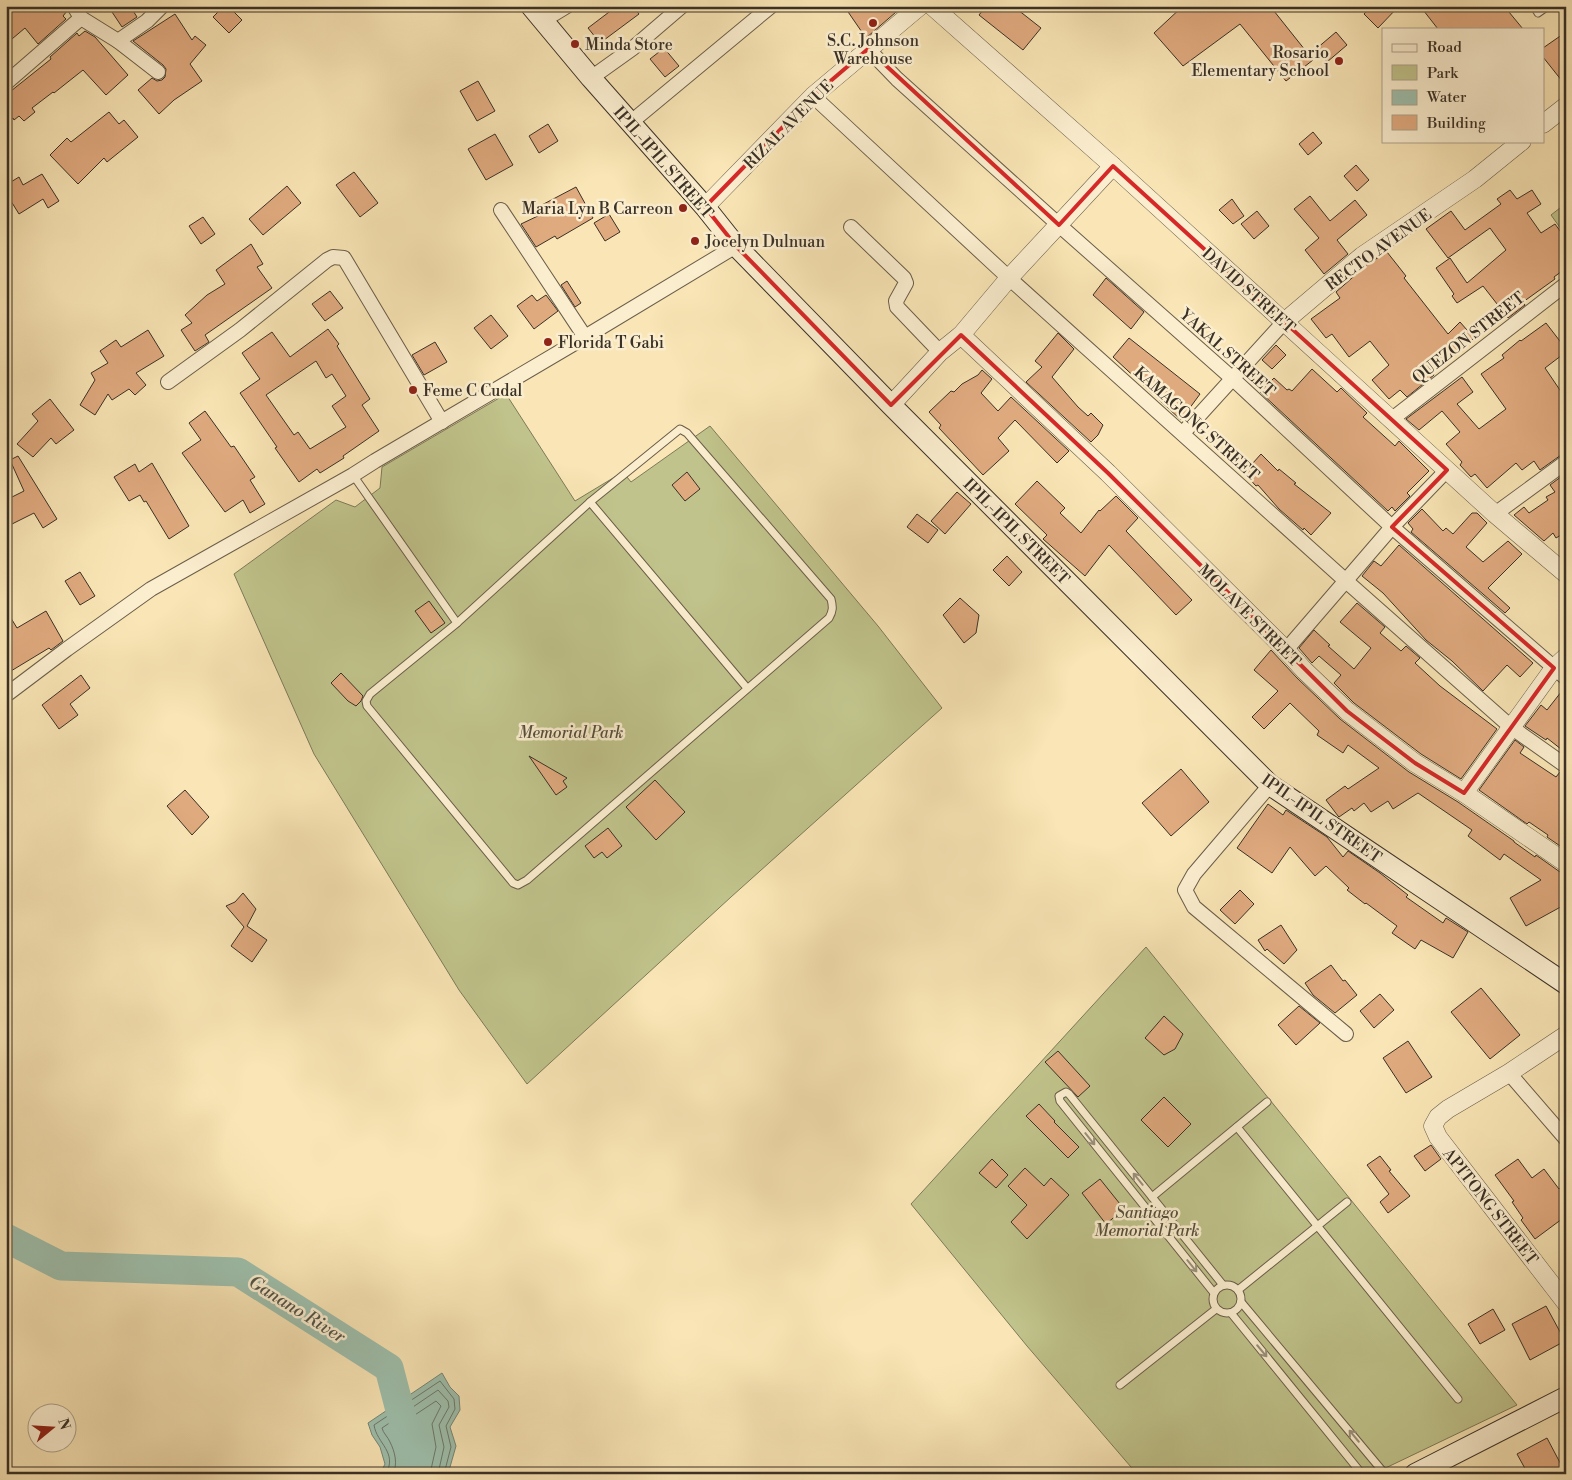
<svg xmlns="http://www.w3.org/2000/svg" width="1572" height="1480" viewBox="0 0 1572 1480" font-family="'Libre Bodoni',serif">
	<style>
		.green { fill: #c0c38b; stroke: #7d7a59 }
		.water { fill: #9ebfac; stroke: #768677 }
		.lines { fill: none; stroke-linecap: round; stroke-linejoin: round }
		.shore { stroke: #6c786a; stroke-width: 1 }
		.river { stroke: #9ebfac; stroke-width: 29 }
		.building { fill: #e0aa7f; stroke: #3a3127; fill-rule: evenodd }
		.service-casing { stroke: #6a5e4a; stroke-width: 9 }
		.minor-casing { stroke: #6a5e4a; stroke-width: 16 }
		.tertiary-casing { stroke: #6a5e4a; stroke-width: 19 }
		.secondary-casing { stroke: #3a3127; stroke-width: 22 }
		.service { stroke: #fbeecf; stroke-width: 7 }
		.minor { stroke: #fbeecf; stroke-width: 14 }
		.tertiary { stroke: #fbeecf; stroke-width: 18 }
		.secondary { stroke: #fbeecf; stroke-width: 20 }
		.oneway { stroke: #9a907b }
		.marked { fill: none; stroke: #d62828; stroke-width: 4; stroke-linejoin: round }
		.poi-dot { fill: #8f2418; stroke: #fbeecf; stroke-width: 2 }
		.labels { text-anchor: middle; stroke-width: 5; stroke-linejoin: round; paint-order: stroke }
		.poi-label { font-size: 16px; fill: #3a3127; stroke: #fbeecf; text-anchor: start }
		.street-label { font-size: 16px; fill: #3a3127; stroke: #fbeecf }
		.park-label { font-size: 16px; font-style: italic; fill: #554e3b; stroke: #fbeecf }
		.water-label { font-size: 18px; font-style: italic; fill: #535448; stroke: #fbeecf }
	</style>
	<rect width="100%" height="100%" fill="#f9e5b5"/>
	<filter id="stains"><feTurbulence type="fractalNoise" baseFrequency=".004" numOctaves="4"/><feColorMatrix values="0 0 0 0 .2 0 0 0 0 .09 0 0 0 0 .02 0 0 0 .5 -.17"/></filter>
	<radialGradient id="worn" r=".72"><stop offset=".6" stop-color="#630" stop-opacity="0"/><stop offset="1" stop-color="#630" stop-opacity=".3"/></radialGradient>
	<g class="green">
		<polygon points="1560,208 1566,214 1566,236 1551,215"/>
		<polygon points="506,394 575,501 623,472 631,482 710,426 878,626 942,708 731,897 527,1084 459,990 314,754 234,574 336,500 355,507 380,488 382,467"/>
		<polygon points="1146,947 1517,1405 1373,1474 1137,1474 1027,1346 911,1204"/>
	</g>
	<polygon class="water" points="442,1373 450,1387 459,1396 460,1410 450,1427 456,1446 448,1474 380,1474 385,1464 380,1447 372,1435 368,1423"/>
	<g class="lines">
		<g class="shore">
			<path d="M386 1474C398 1452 377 1444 374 1425L440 1381 454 1399 455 1409 446 1426 451 1447 444 1474"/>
			<path d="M393 1474C398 1464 395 1452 390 1442 388 1437 383 1433 382 1428L438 1390 448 1401 449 1407 439 1425 444 1447 438 1474"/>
			<path d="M401 1474C408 1458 397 1444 392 1430L436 1401 441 1406 432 1424 436 1447 430 1474"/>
		</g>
		<polyline class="river" points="6,1238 61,1266 238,1272 389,1368 413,1460 412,1474"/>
	</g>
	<g class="building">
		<polygon points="10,6 65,6 67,11 63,16 66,19 38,44 25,28 6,44 6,16 13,11"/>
		<polygon points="108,6 130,6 137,17 122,27"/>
		<polygon points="224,6 228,6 242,20 229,33 213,17"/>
		<polygon points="617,6 633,6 639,14 600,43 588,28"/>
		<polygon points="844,6 903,6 866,38"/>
		<polygon points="986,6 1013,6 1041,28 1023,50 979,15"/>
		<polygon points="1183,6 1270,6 1313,60 1286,81 1240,24 1183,66 1154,33"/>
		<polygon points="1371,6 1399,6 1378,28 1364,14"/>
		<polygon points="1420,6 1504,6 1523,29 1438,29"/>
		<polygon points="175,14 192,40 195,36 206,45 190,64 202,81 174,100 159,114 138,90 152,78 157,81 162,80 165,77 166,69 163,65 133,41"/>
		<polygon points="85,31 95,37 128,75 106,95 83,70 54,93 53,92 32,108 35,112 24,121 19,116 14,120 13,118 6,123 6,95 51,59 50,57 77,33 79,36"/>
		<polygon points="1336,32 1347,45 1327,62 1316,49"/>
		<polygon points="1566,32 1566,86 1543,57 1543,48"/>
		<polygon points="664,48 679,66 665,77 650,59"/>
		<polygon points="478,81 495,111 477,121 460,91"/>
		<polygon points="109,112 119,124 124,120 138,137 107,162 104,158 78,184 50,155 67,138 71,142"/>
		<polygon points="548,124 558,141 539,153 529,136"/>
		<polygon points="1313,132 1322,143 1308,155 1299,144"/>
		<polygon points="495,134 513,165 486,180 468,149"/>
		<polygon points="1356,165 1369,180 1357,191 1344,176"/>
		<polygon points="354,172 378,203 360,217 336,185"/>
		<polygon points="42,174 59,201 48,208 43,199 19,214 6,193 6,185 19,177 23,185"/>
		<polygon points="287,186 301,203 263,235 249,219"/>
		<polygon points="576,187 593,218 557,239 555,236 536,247 521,224 542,214 538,207"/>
		<polygon points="1510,190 1517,199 1532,190 1541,204 1527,213 1541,233 1555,224 1566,239 1566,268 1554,277 1555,279 1523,302 1525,305 1508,318 1483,286 1457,303 1452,296 1454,294 1436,268 1450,258 1467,283 1506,250 1490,228 1448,258 1426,229 1451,211 1465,230 1501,204 1497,199"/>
		<polygon points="1310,196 1330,221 1355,200 1367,215 1337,240 1348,254 1324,274 1305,250 1319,238 1294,209"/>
		<polygon points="1232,199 1244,216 1233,224 1219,210"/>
		<polygon points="1257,211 1269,226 1254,239 1241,224"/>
		<polygon points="609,214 620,232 605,241 594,223"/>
		<polygon points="203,217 215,234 201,244 189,226"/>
		<polygon points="251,244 263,264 257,267 272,288 205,335 209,342 195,351 181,330 192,323 185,315 207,295 225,284 216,270"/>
		<polygon points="1387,252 1406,276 1404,278 1448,334 1460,322 1474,338 1454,356 1450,351 1428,366 1434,375 1407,397 1400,390 1389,399 1372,380 1389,365 1370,341 1349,357 1332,334 1326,338 1311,319 1340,298 1336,292 1368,264"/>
		<polygon points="1106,278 1144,312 1131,329 1093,295"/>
		<polygon points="567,281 581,303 575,307 561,285"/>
		<polygon points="330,291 343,308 325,321 312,304"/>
		<polygon points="532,295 537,301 546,295 558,311 534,329 517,306"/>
		<polygon points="491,315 508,336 491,349 474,328"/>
		<polygon points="1546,323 1566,349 1566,352 1545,368 1566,399 1566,453 1561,455 1540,470 1534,461 1522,470 1516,463 1487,488 1475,474 1471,477 1460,465 1462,462 1446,444 1460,432 1442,411 1419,430 1406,419 1462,377 1473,392 1457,404 1479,429 1506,409 1481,374 1504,358 1502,355 1520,340 1521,341"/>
		<path d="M328 329 339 344 337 346 370 399 362 405 379 431 343 456 344 458 320 473 317 469 299 482 275 448 277 447 240 393 260 379 242 353 272 332 290 357ZM316 361 326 378 332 374 346 396 332 406 346 427 310 449 298 432 294 435 266 395Z"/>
		<polygon points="148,330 164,356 136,373 146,385 135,395 129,389 112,400 108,394 95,415 80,405 95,380 91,373 108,363 100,351 116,340 121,347"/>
		<polygon points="1058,333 1074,349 1052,377 1078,407 1088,416 1091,413 1103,425 1098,435 1091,442 1026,382 1042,367 1035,361"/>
		<polygon points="1129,338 1200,394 1181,420 1113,357"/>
		<polygon points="435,342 447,362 424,375 412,355"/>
		<polygon points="1276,345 1286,355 1272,369 1262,360"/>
		<polygon points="1312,369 1337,392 1341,388 1367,413 1363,417 1395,446 1399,441 1429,471 1407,493 1410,496 1395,511 1392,507 1388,511 1260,392 1274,378 1287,390 1289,389 1292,391"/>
		<polygon points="982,370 992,379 981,393 998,411 1011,397 1069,451 1057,463 1015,420 998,438 1009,451 983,475 939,428 941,425 929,412 951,391 954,392 962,384 978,375"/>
		<polygon points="50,399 74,430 56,444 51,438 33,457 17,444 38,421 32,414"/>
		<polygon points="205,411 231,447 234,446 255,477 250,480 265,504 250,513 243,500 225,512 182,453 201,440 189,423"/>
		<polygon points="1261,454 1278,471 1279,469 1296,483 1294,484 1331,513 1311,535 1304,528 1303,530 1279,509 1258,485 1256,486 1244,473"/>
		<polygon points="18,456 57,519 43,528 34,513 6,527 6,500 24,491 10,460"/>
		<polygon points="152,463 189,526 169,539 146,501 144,502 140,495 129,501 114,477 135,464 139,472"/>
		<polygon points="687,472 700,489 685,501 672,485"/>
		<polygon points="1566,473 1566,532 1556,538 1553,533 1544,541 1514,515 1524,507 1529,513 1548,500 1546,497 1555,492 1550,485"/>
		<polygon points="1037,481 1065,508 1060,513 1081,533 1099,510 1100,511 1116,496 1138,518 1126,531 1192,600 1176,615 1109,545 1085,576 1043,539 1047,535 1015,504"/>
		<polygon points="957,492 971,504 945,534 931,521"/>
		<polygon points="1422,509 1443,531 1446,528 1453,534 1472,513 1477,513 1487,523 1466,547 1483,562 1508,541 1522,554 1488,588 1510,608 1505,613 1411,532 1413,529 1408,523"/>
		<polygon points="917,514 938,530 928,543 907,527"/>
		<polygon points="1399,545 1533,663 1520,677 1507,665 1483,691 1452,661 1426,640 1383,593 1362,576 1374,561 1381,566"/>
		<polygon points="1007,556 1022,572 1009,586 993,570"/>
		<polygon points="80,572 95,596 80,605 65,581"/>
		<polygon points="960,598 979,615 976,633 964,643 943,615"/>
		<polygon points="429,601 445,623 431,633 415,611"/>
		<polygon points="1357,603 1385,627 1380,633 1401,651 1406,646 1420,658 1415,663 1440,686 1497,729 1461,779 1421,754 1354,703 1334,683 1341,675 1319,656 1312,663 1299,648 1314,630 1330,645 1328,646 1354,669 1371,648 1340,622"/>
		<polygon points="6,610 17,628 46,611 63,641 51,650 49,648 11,671 6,663"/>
		<polygon points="1271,650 1297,678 1340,719 1409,772 1458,802 1514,841 1514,842 1535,857 1536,855 1560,872 1566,874 1566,904 1526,926 1510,898 1541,880 1504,854 1500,860 1468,836 1472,830 1418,793 1393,809 1388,801 1371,812 1364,803 1354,811 1352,808 1339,817 1338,816 1326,800 1345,786 1348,789 1379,768 1348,745 1343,753 1317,735 1319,731 1290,703 1264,729 1252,717 1278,691 1254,670"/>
		<polygon points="341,673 363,696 361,701 356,706 348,701 331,683"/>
		<polygon points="81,675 90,688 70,704 78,715 59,729 42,705"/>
		<polygon points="1565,687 1566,687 1566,753 1547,738 1546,740 1525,726 1541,705 1547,710"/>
		<polygon points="1515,740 1524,747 1520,753 1556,777 1560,772 1566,775 1566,850 1547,837 1548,835 1529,822 1527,824 1479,790"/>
		<polygon points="529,756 567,778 563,781 567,787 556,795"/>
		<polygon points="1181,769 1209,802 1171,836 1142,803"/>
		<polygon points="655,780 685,812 656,840 626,807"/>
		<polygon points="185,790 209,817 192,835 167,806"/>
		<polygon points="1268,804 1283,815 1286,810 1327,837 1343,857 1348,851 1380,873 1408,895 1406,897 1443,923 1446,918 1468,932 1453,958 1421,940 1415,949 1392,933 1397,926 1366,903 1365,904 1347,890 1349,888 1326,866 1315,876 1290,847 1272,873 1237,848"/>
		<polygon points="608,828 622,846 607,858 602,852 594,858 585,846"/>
		<polygon points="1240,890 1254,904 1235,924 1220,910"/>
		<polygon points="243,893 256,909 247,926 267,940 252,962 231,946 244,927 226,906 235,902"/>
		<polygon points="1281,925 1297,950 1284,964 1267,949 1265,951 1258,940"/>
		<polygon points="1331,965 1343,981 1345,980 1357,995 1335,1013 1313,995 1305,983"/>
		<polygon points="1481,988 1520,1035 1490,1059 1451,1012"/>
		<polygon points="1380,994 1394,1010 1374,1028 1360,1011"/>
		<polygon points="1299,1006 1320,1023 1296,1045 1278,1025"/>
		<polygon points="1164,1016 1183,1034 1175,1049 1164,1055 1145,1038"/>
		<polygon points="1408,1041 1432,1077 1406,1093 1383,1058"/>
		<polygon points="1058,1051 1090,1086 1078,1097 1045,1062"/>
		<polygon points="1164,1097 1191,1124 1168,1147 1141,1120"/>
		<polygon points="1039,1104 1055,1121 1054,1122 1079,1147 1068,1158 1026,1116"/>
		<polygon points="1431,1145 1441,1159 1425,1171 1414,1156"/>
		<polygon points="1380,1156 1391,1170 1389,1171 1410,1196 1388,1213 1380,1202 1389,1194 1367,1165"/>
		<polygon points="992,1159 1008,1175 996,1188 979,1173"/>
		<polygon points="1518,1159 1532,1178 1544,1169 1559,1189 1566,1183 1566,1216 1535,1239 1521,1220 1523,1218 1512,1202 1514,1201 1495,1175"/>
		<polygon points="1025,1168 1044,1186 1051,1178 1069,1195 1027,1239 1011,1222 1027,1205 1008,1186"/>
		<polygon points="1100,1179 1124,1209 1106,1224 1082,1193"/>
		<polygon points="1546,1306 1565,1341 1530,1360 1512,1324"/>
		<polygon points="1493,1309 1505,1330 1480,1344 1468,1324"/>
		<polygon points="1547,1438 1566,1474 1528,1474 1517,1454"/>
	</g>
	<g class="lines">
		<defs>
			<g id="service">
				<polyline points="1534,6 1538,13 1548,6"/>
				<path d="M680 429 687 433 831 599C833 607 833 611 829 618L527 880 518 885 513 883 367 706 366 701 370 694 457 623 590 502Z"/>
				<polyline points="353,475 457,623"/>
				<polyline points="590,502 747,688"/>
				<polyline points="1237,1127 1458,1399"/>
				<polyline points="1152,1197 1267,1102"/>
				<circle cx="1227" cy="1299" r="14"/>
				<polyline points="1238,1290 1347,1202"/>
				<polyline points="1214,1293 1060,1101 1059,1096 1066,1092 1069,1094 1223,1285"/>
				<polyline points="1241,1302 1385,1474"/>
				<polyline points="1231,1313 1362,1474"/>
				<polyline points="1120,1385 1216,1309"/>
			</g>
			<g id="minor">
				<polyline points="74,6 81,18 118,41 147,21 162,6"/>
				<polyline points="544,20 567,6"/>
				<polyline points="118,41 158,72"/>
				<polyline points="868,49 897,79 1059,225 1233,379 1392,527 1566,678"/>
				<polyline points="591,78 633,48 682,6"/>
				<polyline points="6,83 81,18"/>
				<polyline points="813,96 1009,278 1346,581 1511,727 1566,766"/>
				<polyline points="630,123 771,6"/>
				<polyline points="501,210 585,337"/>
				<polyline points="851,227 904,278 906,283 896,301 897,307 940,352"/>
				<polyline points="168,382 240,330 327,260 333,257 344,258 442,422"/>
				<polyline points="1392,419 1566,284"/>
				<polyline points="1183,433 1284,322"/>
				<polyline points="1495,514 1566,462"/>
				<polyline points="1286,650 1392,527 1447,470"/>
				<polyline points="6,695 67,649 151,589 353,475 375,461 585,337 736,246"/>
				<polyline points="1270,785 1194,874 1185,890 1194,907 1346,1034"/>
				<polyline points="1509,1073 1566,1139"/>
			</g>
			<g id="tertiary">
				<polyline points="932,6 1113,166 1495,514 1566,574"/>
				<polyline points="1543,124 1566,106"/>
				<polyline points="705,207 813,96 920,6"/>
				<polyline points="1284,322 1362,256 1475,179 1522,141"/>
				<polyline points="961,335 1108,473 1286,650 1304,670 1347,711 1415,763 1464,793 1566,863"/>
				<polyline points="891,405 940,352 961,335 1009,278 1113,166"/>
				<polyline points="1464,793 1554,668 1566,657"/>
				<polyline points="1566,1035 1509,1073 1448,1109 1438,1117 1433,1126 1438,1137 1566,1303"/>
			</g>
			<g id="secondary">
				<polyline points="531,6 591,78 705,207 736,246 891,405 1270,785 1566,984"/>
				<polyline points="1415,1474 1566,1397"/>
			</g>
		</defs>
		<use href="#service" class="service-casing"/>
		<use href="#minor" class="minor-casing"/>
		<use href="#tertiary" class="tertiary-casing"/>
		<use href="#secondary" class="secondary-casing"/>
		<use href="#service" class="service"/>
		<use href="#minor" class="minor"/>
		<use href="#tertiary" class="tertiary"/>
		<use href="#secondary" class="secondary"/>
	</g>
	<defs><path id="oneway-shaft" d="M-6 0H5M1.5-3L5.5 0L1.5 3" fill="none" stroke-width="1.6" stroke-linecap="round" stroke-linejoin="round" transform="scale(1.25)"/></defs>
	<g class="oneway">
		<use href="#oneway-shaft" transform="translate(1090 1139) rotate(51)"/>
		<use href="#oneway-shaft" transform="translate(1138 1179) rotate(-129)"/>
		<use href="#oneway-shaft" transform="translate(1192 1266) rotate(51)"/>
		<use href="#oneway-shaft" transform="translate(1262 1351) rotate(50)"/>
		<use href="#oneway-shaft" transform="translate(1354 1436) rotate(-130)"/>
	</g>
	<path class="marked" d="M868 49 1059 225 1113 166 1447 470 1392 527 1554 668 1464 793 1415 763 1347 711 1108 473 961 335 891 405 736 246 705 207 813 96Z"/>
	<g class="poi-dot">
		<circle cx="873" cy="23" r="5"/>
		<circle cx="575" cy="44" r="5"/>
		<circle cx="1339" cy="61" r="5"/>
		<circle cx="683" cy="208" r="5"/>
		<circle cx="695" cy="241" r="5"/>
		<circle cx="548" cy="342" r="5"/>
		<circle cx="413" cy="390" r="5"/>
	</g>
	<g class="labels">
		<g class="poi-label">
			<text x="873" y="46" text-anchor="middle">S.C. Johnson<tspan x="873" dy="18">Warehouse</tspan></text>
			<text x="585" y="50">Minda Store</text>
			<text x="1329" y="58" text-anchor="end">Rosario<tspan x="1329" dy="18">Elementary School</tspan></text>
			<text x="673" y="214" text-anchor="end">Maria Lyn B Carreon</text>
			<text x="705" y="247">Jocelyn Dulnuan</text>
			<text x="558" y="348">Florida T Gabi</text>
			<text x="423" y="396">Feme C Cudal</text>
		</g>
		<g class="street-label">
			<text transform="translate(788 124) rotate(-45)" y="6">RIZAL AVENUE</text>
			<text transform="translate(664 162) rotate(49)" y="6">IPIL-IPIL STREET</text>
			<text transform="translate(1378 249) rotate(-36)" y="6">RECTO AVENUE</text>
			<text transform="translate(1249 290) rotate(42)" y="6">DAVID STREET</text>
			<text transform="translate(1468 337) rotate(-38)" y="6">QUEZON STREET</text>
			<text transform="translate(1228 352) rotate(42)" y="6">YAKAL STREET</text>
			<text transform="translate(1197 423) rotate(42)" y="6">KAMAGONG STREET</text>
			<text transform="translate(1017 531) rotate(45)" y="6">IPIL-IPIL STREET</text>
			<text transform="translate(1250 615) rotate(45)" y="6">MOLAVE STREET</text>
			<text transform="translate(1322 818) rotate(35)" y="6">IPIL-IPIL STREET</text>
			<text transform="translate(1491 1206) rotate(52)" y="6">APITONG STREET</text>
		</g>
		<g class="park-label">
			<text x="571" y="738">Memorial Park</text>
			<text x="1147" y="1218">Santiago<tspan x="1147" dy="18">Memorial Park</tspan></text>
		</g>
		<g class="water-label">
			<text transform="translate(297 1309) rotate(32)" y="6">Ganano River</text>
		</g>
	</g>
	<rect width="1572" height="1480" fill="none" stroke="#f9e5b5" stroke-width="25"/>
	<rect x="8" y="8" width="1557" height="1465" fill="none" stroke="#3a3127" stroke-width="2.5"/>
	<rect x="12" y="12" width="1547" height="1455" fill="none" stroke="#3a3127"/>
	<rect x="1382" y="28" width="162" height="115" fill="#fbeecf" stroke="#aea28c"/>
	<rect x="1392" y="44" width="25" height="8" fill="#fbeecf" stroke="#aea28c"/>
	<text x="1427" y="52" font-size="15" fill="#3a3127">Road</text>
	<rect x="1392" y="65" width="25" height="15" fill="#c0c38b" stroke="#aea28c"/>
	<text x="1427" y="78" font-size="15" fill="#3a3127">Park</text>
	<rect x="1392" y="90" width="25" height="15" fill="#9ebfac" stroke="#aea28c"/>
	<text x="1427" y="102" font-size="15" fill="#3a3127">Water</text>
	<rect x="1392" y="115" width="25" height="15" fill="#e0aa7f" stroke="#aea28c"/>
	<text x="1427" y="128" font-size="15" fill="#3a3127">Building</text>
	<g transform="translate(52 1428) rotate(72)"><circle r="24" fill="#fbeecf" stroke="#aea28c"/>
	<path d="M0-4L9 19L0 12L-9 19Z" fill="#8f2418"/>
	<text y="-8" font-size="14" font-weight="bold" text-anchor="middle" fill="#3a3127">N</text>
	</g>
	<rect width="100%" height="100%" filter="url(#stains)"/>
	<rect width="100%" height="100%" fill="url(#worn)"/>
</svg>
